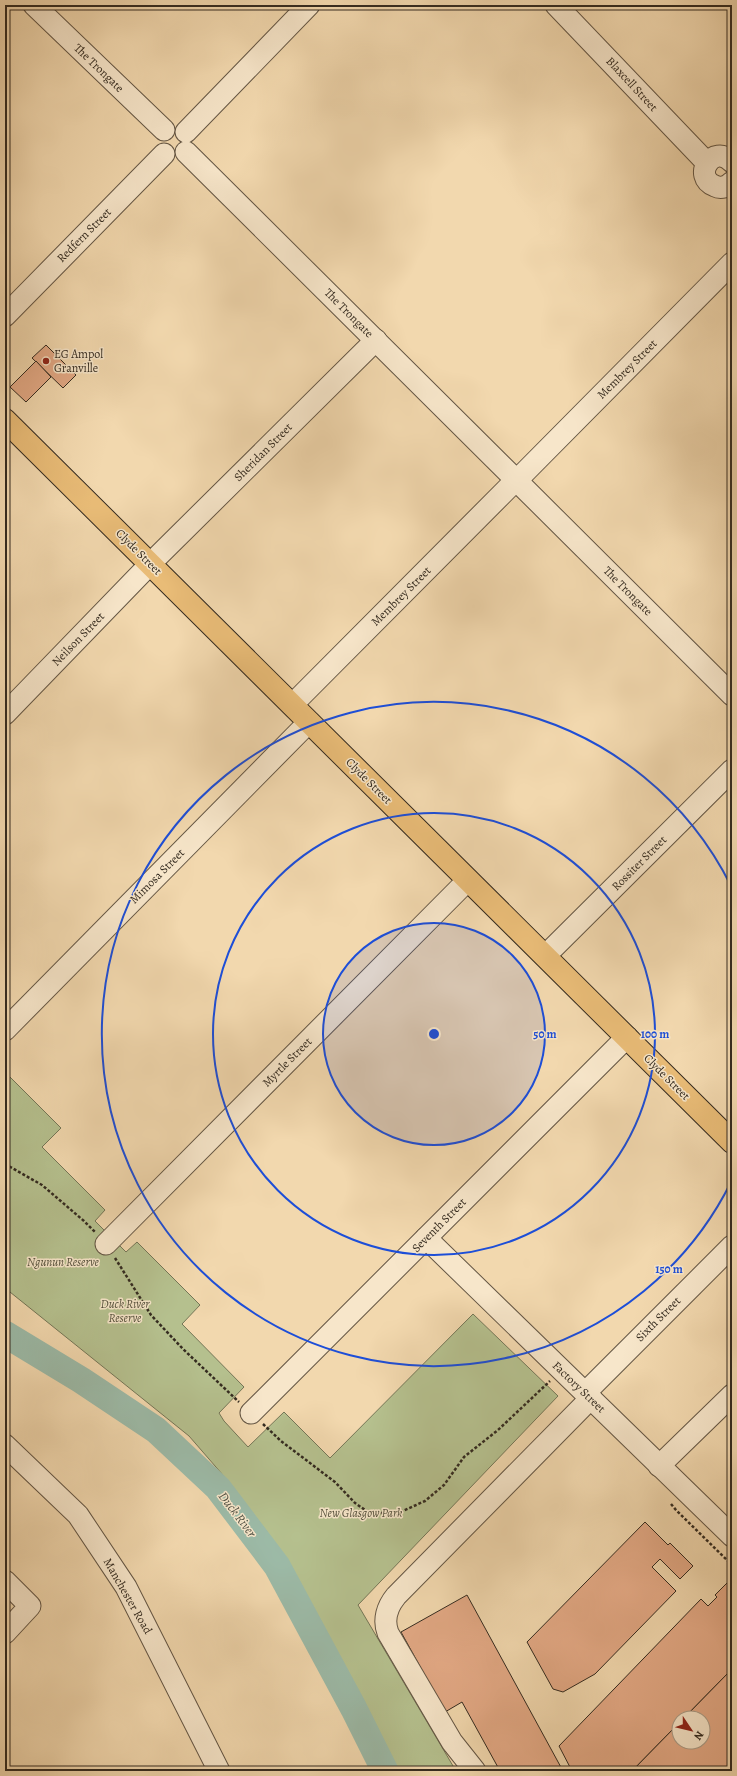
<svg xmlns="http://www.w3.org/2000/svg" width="737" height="1776" viewBox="0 0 737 1776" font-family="Alegreya,serif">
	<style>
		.green { fill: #b5c08e; stroke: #747657 }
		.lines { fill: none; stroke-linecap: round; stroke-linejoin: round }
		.river { stroke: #9cbaa7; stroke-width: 27 }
		.building { fill: #e3a985; stroke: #342b20 }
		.minor-casing { stroke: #645644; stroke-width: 23 }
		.major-casing { stroke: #342b20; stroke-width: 24 }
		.path { stroke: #342b20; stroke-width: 2.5; stroke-dasharray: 3 2; stroke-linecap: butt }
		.minor { stroke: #f7e6ca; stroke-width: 21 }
		.major { stroke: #e9bc77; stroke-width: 22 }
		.ring { fill: none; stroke: #1d4ed8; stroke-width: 2 }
		.poi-dot { fill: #8f2418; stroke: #f7e6ca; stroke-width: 1.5 }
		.labels { text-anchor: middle; stroke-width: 3; stroke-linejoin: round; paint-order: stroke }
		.street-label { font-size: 12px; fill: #342b20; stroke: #f7e6ca }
		.poi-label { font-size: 12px; fill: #342b20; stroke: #f7e6ca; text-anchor: start }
		.park-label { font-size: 12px; font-style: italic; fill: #54503c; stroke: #f7e6ca }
		.water-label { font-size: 13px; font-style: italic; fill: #4e4f42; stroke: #f7e6ca }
		.centre { fill: #1d4ed8; stroke: #f7e6ca; stroke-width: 2 }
		.ring-label { font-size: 12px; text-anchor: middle; font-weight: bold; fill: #1d4ed8; stroke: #f7e6ca; stroke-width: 3; stroke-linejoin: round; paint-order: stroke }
	</style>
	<rect width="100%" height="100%" fill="#f2d8ae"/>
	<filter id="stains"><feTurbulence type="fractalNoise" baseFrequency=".005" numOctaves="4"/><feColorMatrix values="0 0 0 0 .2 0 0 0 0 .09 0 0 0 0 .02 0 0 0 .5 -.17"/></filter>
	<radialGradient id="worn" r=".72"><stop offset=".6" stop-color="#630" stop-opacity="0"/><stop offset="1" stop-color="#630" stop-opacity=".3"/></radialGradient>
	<polygon class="green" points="5,1072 61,1128 42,1147 105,1210 95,1221 126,1252 137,1242 200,1305 182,1324 244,1387 219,1413 224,1421 248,1447 284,1412 330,1458 473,1314 558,1396 358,1605 456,1771 392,1771 324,1637 267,1532 222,1474 189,1436 5,1288"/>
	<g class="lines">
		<polyline class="river" points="5,1334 81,1380 156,1430 218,1488 277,1566 354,1709 385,1771"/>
	</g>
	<g class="building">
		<polygon points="46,345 76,375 63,388 32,358"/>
		<polygon points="36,361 51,377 26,402 10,387"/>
		<polygon points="645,1522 668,1545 670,1543 693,1566 680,1579 660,1559 652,1567 676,1591 595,1674 563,1692 553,1689 527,1642"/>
		<polygon points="730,1580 732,1582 732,1669 684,1718 679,1718 679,1723 632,1771 572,1771 559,1746 701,1599 708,1606 717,1597 715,1595"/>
		<polygon points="467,1595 563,1771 500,1771 462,1702 445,1712 401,1632"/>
		<polygon points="732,1669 732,1771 632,1771 679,1723 679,1742 703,1742 703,1718 684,1718"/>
	</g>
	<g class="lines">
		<defs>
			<g id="minor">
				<polyline points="34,5 164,130"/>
				<polyline points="556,5 707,163"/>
				<polyline points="186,132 309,5"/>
				<polyline points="186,152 510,474"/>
				<path d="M732 162C713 142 691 177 715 186 721 189 727 187 732 182"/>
				<polyline points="5,316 164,154"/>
				<polyline points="523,474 732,263"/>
				<polyline points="523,487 732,695"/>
				<polyline points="292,705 510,486"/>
				<polyline points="5,714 156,558 376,340"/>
				<polyline points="545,956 732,770"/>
				<polyline points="5,1030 309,722"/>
				<polyline points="426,1238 732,1536"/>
				<polyline points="106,1244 468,880"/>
				<polyline points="585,1393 732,1246"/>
				<polyline points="251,1413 627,1037"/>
				<polyline points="5,1445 78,1515 126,1587 219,1771"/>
				<polyline points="659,1466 732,1395"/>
				<polyline points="5,1581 30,1606 5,1633"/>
				<path d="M475 1771 452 1742 388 1633C383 1620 387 1607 396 1596L591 1398"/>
			</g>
			<polyline id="major" points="5,420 732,1142"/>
		</defs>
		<use href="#minor" class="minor-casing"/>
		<use href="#major" class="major-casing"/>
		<g class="path">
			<polyline points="5,1164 42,1185 84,1221 95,1232"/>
			<polyline points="115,1258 151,1315 183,1349 239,1402"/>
			<polyline points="263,1424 281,1441 335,1482 355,1503 368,1512 396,1514 425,1501 444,1485 464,1457 498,1430 550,1381"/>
			<polyline points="671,1504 676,1510 732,1565"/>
		</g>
		<use href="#minor" class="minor"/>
		<use href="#major" class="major"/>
	</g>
	<circle cx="434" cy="1034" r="111" fill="#1d4ed8" fill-opacity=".12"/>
	<g class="ring">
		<circle cx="434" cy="1034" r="111"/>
		<circle cx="434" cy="1034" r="221"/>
		<path d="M731 1182A332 332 0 1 1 731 886"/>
	</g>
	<circle class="poi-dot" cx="46" cy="361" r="4"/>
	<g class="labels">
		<g class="street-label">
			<text transform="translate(99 68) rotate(44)" y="4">The Trongate</text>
			<text transform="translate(632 84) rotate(47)" y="4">Blaxcell Street</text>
			<text transform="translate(84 235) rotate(-45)" y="4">Redfern Street</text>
			<text transform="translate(349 313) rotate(45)" y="4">The Trongate</text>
			<text transform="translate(627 369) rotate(-45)" y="4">Membrey Street</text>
			<text transform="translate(263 452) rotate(-45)" y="4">Sheridan Street</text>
			<text transform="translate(139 552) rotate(45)" y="4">Clyde Street</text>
			<text transform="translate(628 591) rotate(45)" y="4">The Trongate</text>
			<text transform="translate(401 596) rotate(-45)" y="4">Membrey Street</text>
			<text transform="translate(78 639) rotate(-46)" y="4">Neilson Street</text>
			<text transform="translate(369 781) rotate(45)" y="4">Clyde Street</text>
			<text transform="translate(639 863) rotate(-45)" y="4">Rossiter Street</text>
			<text transform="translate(157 876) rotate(-45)" y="4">Mimosa Street</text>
			<text transform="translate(287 1062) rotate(-45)" y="4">Myrtle Street</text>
			<text transform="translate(667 1077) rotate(45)" y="4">Clyde Street</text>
			<text transform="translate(439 1225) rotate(-45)" y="4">Seventh Street</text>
			<text transform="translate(658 1319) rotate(-45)" y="4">Sixth Street</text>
			<text transform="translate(579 1387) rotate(44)" y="4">Factory Street</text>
			<text transform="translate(128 1596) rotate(60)" y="4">Manchester Road</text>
		</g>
		<g class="poi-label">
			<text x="54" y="358">EG Ampol<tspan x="54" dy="14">Granville</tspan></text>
		</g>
		<g class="park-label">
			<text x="63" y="1266">Ngunun Reserve</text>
			<text x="125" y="1308">Duck River<tspan x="125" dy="14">Reserve</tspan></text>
			<text x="361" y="1517">New Glasgow Park</text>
		</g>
		<g class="water-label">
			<text transform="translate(238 1514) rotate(53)" y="5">Duck River</text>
		</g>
	</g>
	<circle cx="434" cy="1034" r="6" class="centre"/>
	<g class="ring-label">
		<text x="545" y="1038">50 m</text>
		<text x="655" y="1038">100 m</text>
		<text x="669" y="1273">150 m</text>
	</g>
	<rect width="737" height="1776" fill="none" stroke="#f2d8ae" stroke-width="20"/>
	<rect x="6" y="6" width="725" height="1764" fill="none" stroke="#342b20" stroke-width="2"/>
	<rect x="10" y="10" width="717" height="1756" fill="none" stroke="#342b20"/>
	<g transform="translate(691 1730) rotate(125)"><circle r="19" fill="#f7e6ca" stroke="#a99b86"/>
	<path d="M0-3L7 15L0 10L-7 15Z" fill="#8f2418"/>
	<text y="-6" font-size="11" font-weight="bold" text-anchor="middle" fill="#342b20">N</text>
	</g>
	<rect width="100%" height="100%" filter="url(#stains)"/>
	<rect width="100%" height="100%" fill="url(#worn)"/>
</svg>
